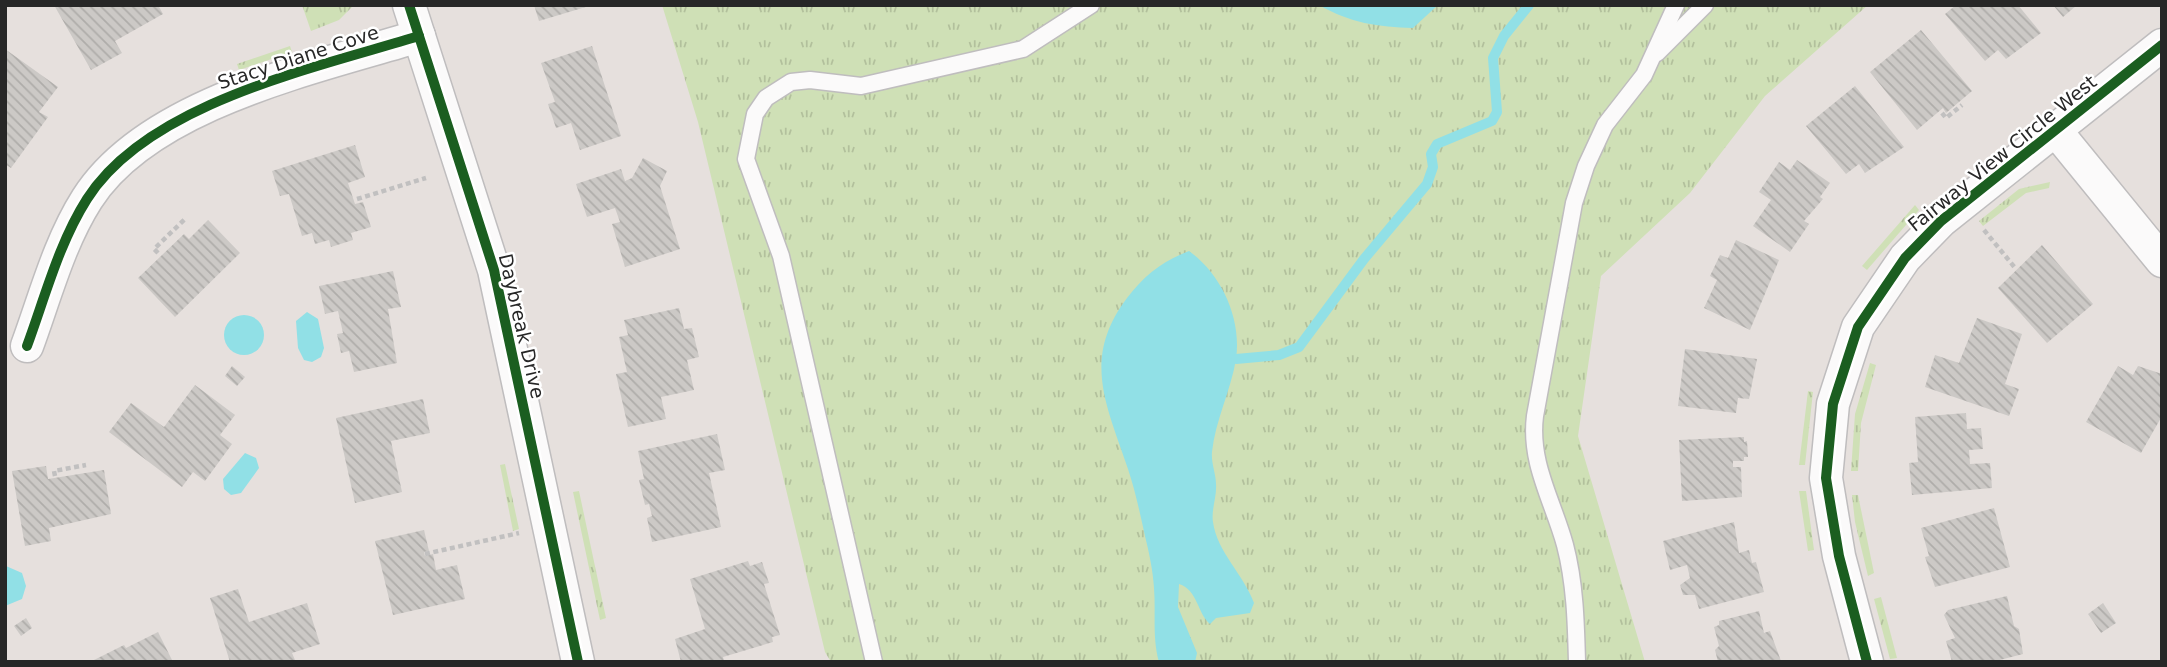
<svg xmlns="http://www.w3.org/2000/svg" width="2167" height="667" viewBox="0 0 2167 667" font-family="'DejaVu Sans',sans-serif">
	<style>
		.grass { fill: url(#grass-tufts) }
		.water { fill: #91e0e6 }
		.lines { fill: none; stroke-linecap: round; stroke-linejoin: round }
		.stream { stroke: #91e0e6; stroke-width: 10 }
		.building { fill: url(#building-back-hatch) }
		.service-casing { stroke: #bfbdbe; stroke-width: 19 }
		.minor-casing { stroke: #bfbdbe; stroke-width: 35 }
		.path { stroke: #c1c0c0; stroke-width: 4.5; stroke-dasharray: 5 3.5; stroke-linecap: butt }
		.service { stroke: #fbfafa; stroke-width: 16 }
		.minor { stroke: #fbfafa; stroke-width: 32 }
		.cycleway-casing { stroke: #fff; stroke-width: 15 }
		.cycleway { stroke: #1b5e20; stroke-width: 10 }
		.labels { text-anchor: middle; stroke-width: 5; stroke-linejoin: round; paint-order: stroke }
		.street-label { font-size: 19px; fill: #272727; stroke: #fff }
	</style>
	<defs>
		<pattern id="grass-tufts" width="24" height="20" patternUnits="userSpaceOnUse" patternTransform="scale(1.75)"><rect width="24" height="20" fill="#cfe0b6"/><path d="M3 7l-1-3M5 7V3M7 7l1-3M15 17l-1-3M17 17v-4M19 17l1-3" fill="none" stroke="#b2c09c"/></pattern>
		<pattern id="building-back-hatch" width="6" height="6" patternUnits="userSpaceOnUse" patternTransform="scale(1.75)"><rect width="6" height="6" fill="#ccc9c6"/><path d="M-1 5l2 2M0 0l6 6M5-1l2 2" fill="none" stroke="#afadaa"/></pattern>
	</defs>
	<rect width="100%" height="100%" fill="#e6e0dd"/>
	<g class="grass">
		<polygon points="302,5 354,5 339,20 311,31"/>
		<polygon points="662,5 1868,5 1765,96 1690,193 1601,276 1578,436 1645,662 831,662 825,652 698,122"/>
		<polygon points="290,46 292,52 239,70 237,64"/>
		<polygon points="2050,182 2049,188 2026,193 1983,226 1979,221 2019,189"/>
		<polygon points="1915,205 1919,210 1867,270 1862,266"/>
		<polygon points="1870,363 1876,365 1861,423 1858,471 1851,471 1855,414"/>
		<polygon points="1808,391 1813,392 1805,465 1799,465"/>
		<polygon points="505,464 519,529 513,531 500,465"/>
		<polygon points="579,491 606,618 600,620 573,492"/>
		<polygon points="1799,491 1806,491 1814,550 1808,551"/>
		<polygon points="1852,495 1858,495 1874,573 1868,576 1855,522"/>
		<polygon points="1881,597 1897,658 1890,659 1874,599"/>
	</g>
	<g class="water">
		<path d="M1319 5H1438L1413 28C1378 27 1350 23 1319 5Z"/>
		<path d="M1189 251C1221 274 1242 318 1236 359 1231 390 1215 421 1212 452 1211 463 1216 474 1216 484 1217 497 1211 510 1213 522 1217 552 1244 575 1254 603L1250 613 1216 618 1210 624C1197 613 1198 590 1179 584L1178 607 1197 653 1195 662H1159C1152 637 1156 613 1154 588 1153 571 1149 552 1145 536 1140 513 1135 490 1128 469 1107 406 1081 359 1127 298 1145 275 1161 262 1189 251Z"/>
		<polygon points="307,312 318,319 324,348 321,357 312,362 304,360 298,348 296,321"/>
		<circle cx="244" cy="335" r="20"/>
		<polygon points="245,453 256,458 259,468 241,493 231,495 224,489 223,479"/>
		<polygon points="6,566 22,573 26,586 22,599 5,606"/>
	</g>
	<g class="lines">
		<polyline class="stream" points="1236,359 1279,355 1299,347 1364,259 1427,184 1433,167 1431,154 1437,144 1492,121 1497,112 1493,58 1504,36 1529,5"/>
	</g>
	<g class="building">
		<polygon points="54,5 158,5 163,14 115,41 122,53 91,70"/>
		<polygon points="534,5 589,5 589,6 539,21"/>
		<polygon points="1956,5 2018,5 2041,33 2006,59 1998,50 1985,61 1945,14"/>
		<polygon points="2053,5 2077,5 2063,17"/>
		<polygon points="1921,30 1972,91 1946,113 1943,108 1917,130 1870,72"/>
		<polygon points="592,46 621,136 580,150 571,123 556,128 548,104 555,102 541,63"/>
		<polygon points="5,49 58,87 39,112 48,117 11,168 5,164"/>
		<polygon points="1855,86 1904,147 1865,173 1859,164 1846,174 1806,126"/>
		<polygon points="355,145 365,177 348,183 355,204 363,202 371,227 351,233 353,240 331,247 329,240 315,244 312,233 302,236 289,194 280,196 272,171"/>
		<polygon points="643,158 667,171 660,186 680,249 625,267 612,224 620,222 615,208 587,217 576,184 621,169 625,181 632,178"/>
		<polygon points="1797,160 1830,183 1820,197 1823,199 1804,221 1809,224 1790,252 1753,226 1771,200 1759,192 1779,162 1790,170"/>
		<polygon points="208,220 240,253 175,317 138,278 184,234 189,239"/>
		<polygon points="1736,240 1779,260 1750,330 1704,308 1717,280 1710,276 1720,255 1728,258"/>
		<polygon points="2042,245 2093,304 2047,343 1998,288"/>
		<polygon points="393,271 401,307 388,309 397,363 354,372 349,351 341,353 337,334 343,333 338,311 325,314 319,286"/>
		<polygon points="679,308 684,329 692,328 699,357 687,360 694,390 661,397 666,419 628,427 616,374 627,372 619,337 628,335 624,320"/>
		<polygon points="1977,318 2022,334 2005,384 2019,389 2009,416 1925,387 1935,355 1959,363"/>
		<polygon points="1685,349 1757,359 1749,399 1738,398 1736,413 1678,406"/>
		<polygon points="232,366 245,377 237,386 225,376"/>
		<polygon points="2118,366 2133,375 2138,366 2162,374 2162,416 2141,453 2086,422"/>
		<polygon points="195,385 235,415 220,435 232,444 205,481 193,472 182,487 109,432 131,403 164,427"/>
		<polygon points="423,399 430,433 391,441 402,492 355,503 336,418"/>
		<polygon points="1966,413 1967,429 1981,428 1983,449 1969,450 1970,464 1990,463 1992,488 1912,495 1909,463 1918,462 1915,417"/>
		<polygon points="717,434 725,470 709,473 721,527 652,542 647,518 652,516 649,504 645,505 639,480 644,479 638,451"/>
		<polygon points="1744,437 1744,442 1747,441 1748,457 1744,457 1744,461 1733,461 1733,467 1741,467 1742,497 1682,501 1679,440"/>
		<polygon points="46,466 48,479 104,470 111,514 49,528 51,541 25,546 12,471"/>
		<polygon points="1994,508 2010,567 1935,587 1925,557 1929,556 1921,528"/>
		<polygon points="1734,522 1739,553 1749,550 1752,563 1756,562 1764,592 1699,609 1695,595 1683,595 1680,585 1690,578 1687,565 1670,570 1663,541"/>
		<polygon points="424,530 429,551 424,552 425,556 433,554 436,570 457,565 465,599 393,615 375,541"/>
		<polygon points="748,561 750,566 762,562 769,583 764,584 780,635 772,637 773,642 723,657 724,661 721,662 681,662 675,639 705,629 690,579"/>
		<polygon points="238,589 249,622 307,603 320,644 292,653 295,660 289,662 230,662 210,598"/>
		<polygon points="2007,596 2014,626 2019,629 2023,654 1992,662 1952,662 1946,641 1955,638 1944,615 1948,610"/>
		<polygon points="2103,603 2116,623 2101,633 2088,614"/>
		<polygon points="1759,611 1764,633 1770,631 1781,661 1718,662 1715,650 1719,646 1714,627 1719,625 1719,621"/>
		<polygon points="26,618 32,628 21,636 14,626"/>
		<polygon points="158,632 173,662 90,662 124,645 126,648"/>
	</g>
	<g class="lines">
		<defs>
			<g id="service">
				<polyline points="1657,53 1705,5"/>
				<polyline points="874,662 781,256 746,159 755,114 766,98 791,82 810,80 861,86 1023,49 1091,5"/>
				<path d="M1577 662C1576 623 1575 583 1565 545 1553 501 1529 463 1535 416L1574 203 1586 166 1605 125 1644 75 1676 5"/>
			</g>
			<g id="minor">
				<polyline points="409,5 494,270 578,662"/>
				<polyline points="2056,131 2162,261"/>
				<path d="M27 346C45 297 59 243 87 199 148 103 315 68 419 36"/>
				<polyline points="1867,662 1839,556 1826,478 1833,404 1858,327 1905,258 1941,221 2162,45"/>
			</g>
		</defs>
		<use href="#service" class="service-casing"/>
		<use href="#minor" class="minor-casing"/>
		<g class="path">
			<polyline points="1942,113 1946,118 1962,105"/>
			<polyline points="357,199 426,178"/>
			<polyline points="1984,230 2016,269"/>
			<polyline points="158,253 154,249 185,219"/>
			<polyline points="55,476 54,471 86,465"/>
			<polyline points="425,554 519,533"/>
		</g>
		<use href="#service" class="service"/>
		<use href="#minor" class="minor"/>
		<defs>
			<g id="cycleway">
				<polyline points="409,5 494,270 578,662"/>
				<path d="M27 346C45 297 59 243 87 199 148 103 315 68 419 36"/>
				<polyline points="1867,662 1839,556 1826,478 1833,404 1858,327 1905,258 1941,221 2162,45"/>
			</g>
		</defs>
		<use href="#cycleway" class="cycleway-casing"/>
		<use href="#cycleway" class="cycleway"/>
	</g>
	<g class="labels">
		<g class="street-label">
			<text transform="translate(298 57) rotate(-18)" y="7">Stacy Diane Cove</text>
			<text transform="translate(2002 153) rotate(-39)" y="7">Fairway View Circle West</text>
			<text transform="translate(522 326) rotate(77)" y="7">Daybreak Drive</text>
		</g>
	</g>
	<rect width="2167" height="667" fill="none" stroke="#272727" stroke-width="14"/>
</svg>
